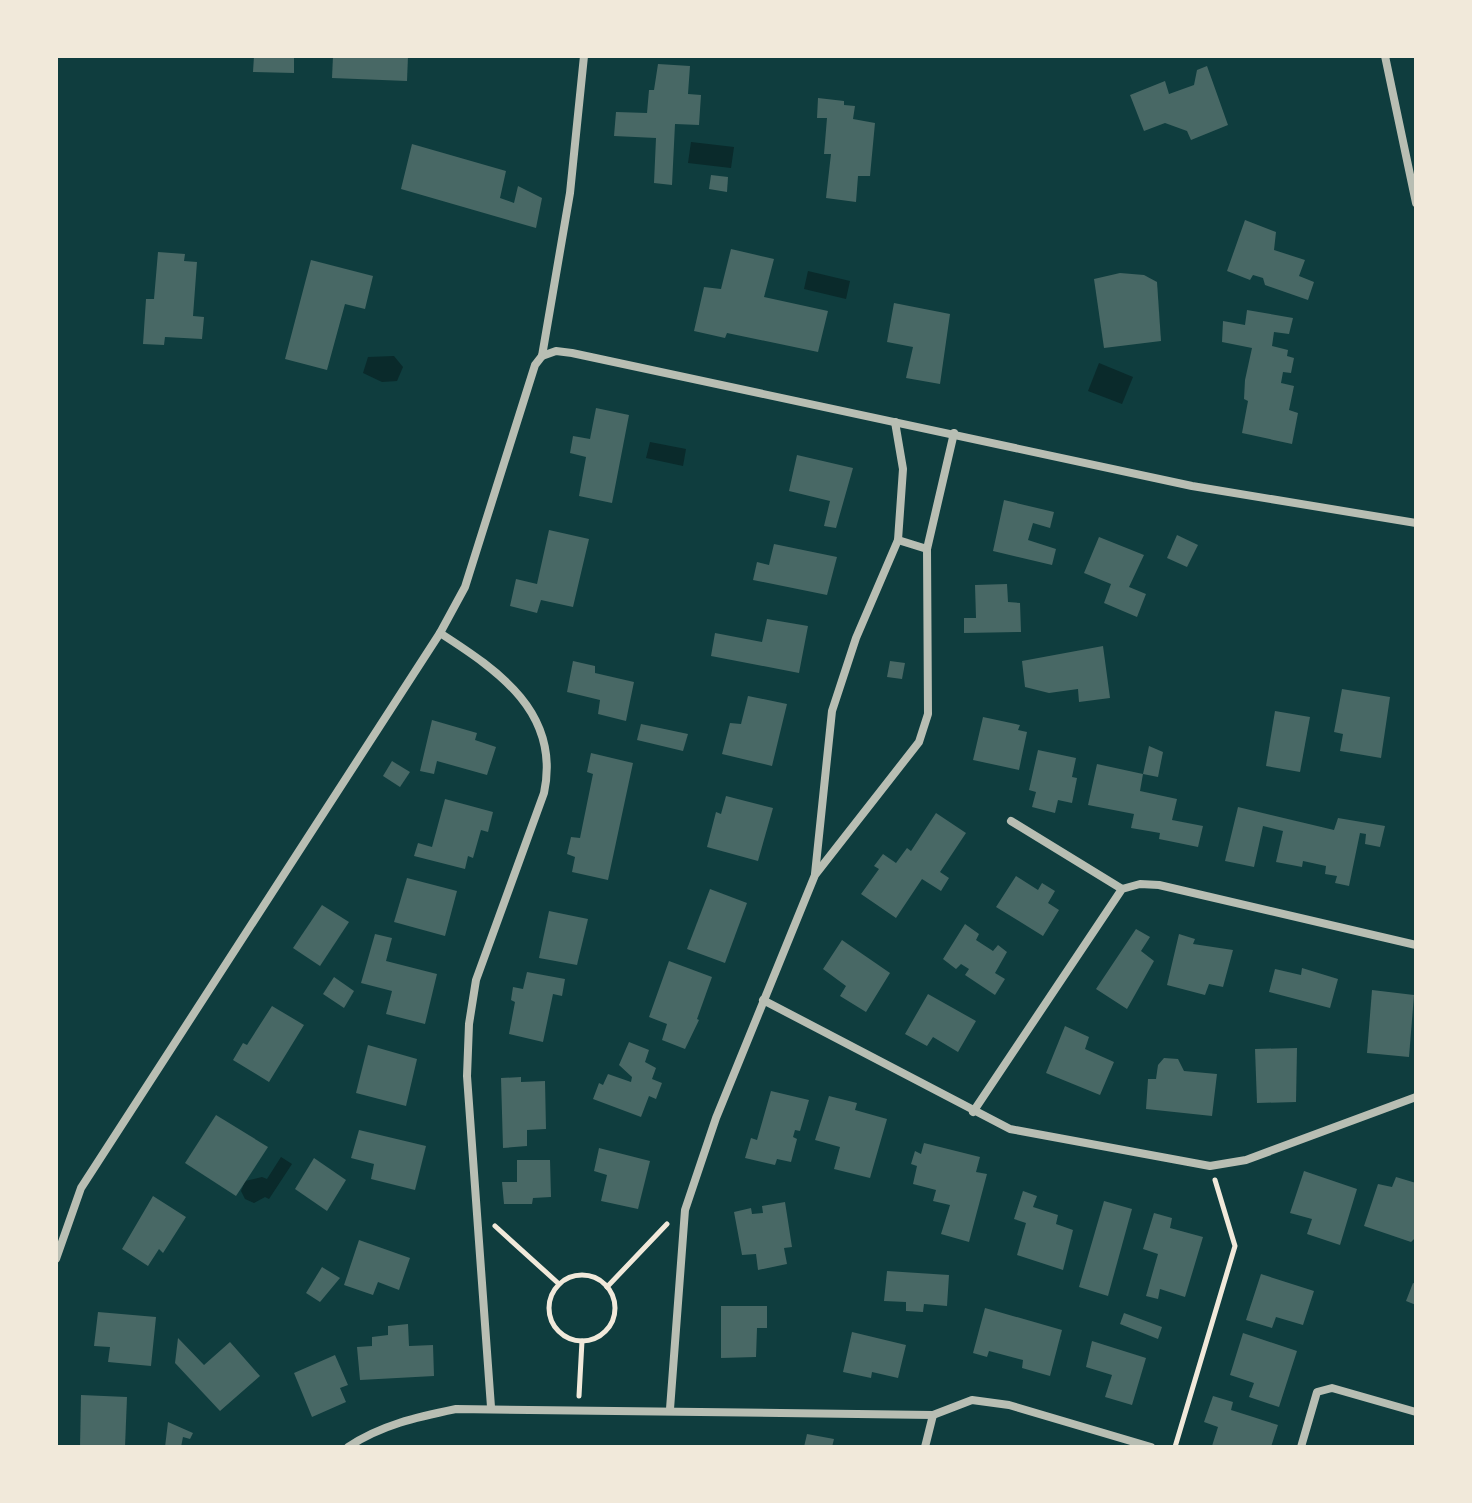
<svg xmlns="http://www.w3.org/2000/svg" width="1472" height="1503" viewBox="0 0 1472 1503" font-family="Commissioner,sans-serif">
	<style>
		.water { fill: #0a2a2b }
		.building { fill: #486865 }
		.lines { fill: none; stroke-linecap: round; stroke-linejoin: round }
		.path { stroke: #f1e9da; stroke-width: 5 }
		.minor { stroke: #b8beb3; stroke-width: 8 }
	</style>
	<rect width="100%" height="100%" fill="#0f3d3e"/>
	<g class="water">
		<polygon points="691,142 734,147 731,168 688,163"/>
		<polygon points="808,271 850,281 846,299 804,289"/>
		<polygon points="394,356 403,367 397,381 382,382 363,373 368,357"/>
		<polygon points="1099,363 1133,377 1122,404 1088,391"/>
		<polygon points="650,442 686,449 683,466 646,458"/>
		<polygon points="281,1157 292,1164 269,1199 265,1197 254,1203 245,1199 241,1191 245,1181 262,1177 267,1179"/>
	</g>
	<g class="building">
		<polygon points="254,56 294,56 294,73 253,72"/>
		<polygon points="333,56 408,56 407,81 332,78"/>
		<polygon points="658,64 690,66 688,94 701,95 699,125 675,124 672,185 654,183 656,138 614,136 616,112 647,113 649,90 654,90"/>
		<polygon points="1207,66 1228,125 1191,140 1187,131 1165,123 1144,131 1130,95 1165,81 1169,94 1194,85 1197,70"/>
		<polygon points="818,98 844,101 844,105 855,106 853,119 875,123 870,176 858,176 856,202 826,198 831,154 824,154 827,118 817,118"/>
		<polygon points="412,144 506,171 500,198 514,203 518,186 542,198 536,228 401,189"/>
		<polygon points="711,175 728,177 727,192 709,189"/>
		<polygon points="1245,220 1276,232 1274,250 1305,260 1299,276 1314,282 1308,300 1265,285 1263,278 1253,275 1250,280 1227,271"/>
		<polygon points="731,249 774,259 764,297 828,311 818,352 727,333 725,338 694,331 704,287 721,289"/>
		<polygon points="158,252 185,254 184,261 197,262 193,316 204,317 202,339 165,337 164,345 143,344 146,299 154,299"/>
		<polygon points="311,260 373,276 365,309 345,304 327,370 285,359"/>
		<polygon points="1120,273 1144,275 1157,282 1161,341 1104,348 1094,279"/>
		<polygon points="894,303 950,314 940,384 906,378 913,347 887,342"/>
		<polygon points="1247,310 1293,318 1289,334 1274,332 1272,346 1288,350 1287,356 1294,358 1291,373 1283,372 1281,383 1294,386 1289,410 1298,413 1292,444 1242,433 1248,401 1244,399 1245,380 1252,348 1222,342 1223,321 1245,325"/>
		<polygon points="596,408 629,415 612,503 579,496 586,457 570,453 573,436 590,439"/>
		<polygon points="797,455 853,468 836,528 824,526 830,501 789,491"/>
		<polygon points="1004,500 1054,512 1050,528 1033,523 1028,540 1056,549 1052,565 993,551"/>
		<polygon points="549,530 589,539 573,607 541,600 537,613 510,606 516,579 537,584"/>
		<polygon points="1177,535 1198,545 1187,567 1167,558"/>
		<polygon points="1099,537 1144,555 1129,587 1146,594 1137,617 1104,603 1111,584 1084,573"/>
		<polygon points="774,544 837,557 827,595 753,580 757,562 769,565"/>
		<polygon points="1007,584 1008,602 1020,603 1021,632 964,633 964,618 976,618 975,585"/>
		<polygon points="767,619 808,626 799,673 711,656 715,633 762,642"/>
		<polygon points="1103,646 1110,698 1079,702 1078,689 1049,693 1025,687 1022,661"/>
		<polygon points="573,661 595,666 595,673 634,682 626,721 598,714 600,700 567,692"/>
		<polygon points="890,661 905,663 902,679 887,677"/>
		<polygon points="1342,689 1390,697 1381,758 1340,751 1343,734 1334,732"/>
		<polygon points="748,696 787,704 772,766 722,754 730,723 741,724"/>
		<polygon points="1275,711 1310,717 1300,772 1266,766"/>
		<polygon points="983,717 1020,725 1018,730 1027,732 1019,770 973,760"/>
		<polygon points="432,720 477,733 475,740 496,747 487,775 437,761 434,774 420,771"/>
		<polygon points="641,724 688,734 683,751 637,740"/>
		<polygon points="1149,746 1163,752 1158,777 1143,774"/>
		<polygon points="1038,750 1076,758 1072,777 1077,778 1072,803 1058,800 1055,813 1032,807 1036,792 1029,790"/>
		<polygon points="591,753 633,763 608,880 572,872 575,857 567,854 571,837 580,838 593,774 587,772"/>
		<polygon points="392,761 410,772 400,787 383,776"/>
		<polygon points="1097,764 1143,774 1140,791 1177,799 1172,820 1203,826 1198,847 1159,839 1160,833 1131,828 1134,814 1088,805"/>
		<polygon points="726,796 773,808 758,861 707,847 716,812 721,814"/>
		<polygon points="445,799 493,812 488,832 481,830 473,858 468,856 465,869 414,856 418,843 432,847"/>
		<polygon points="1238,807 1334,830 1338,818 1385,826 1380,847 1365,844 1366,834 1360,833 1349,886 1335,883 1337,876 1325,874 1326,866 1303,861 1302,867 1276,862 1283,831 1263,826 1254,867 1225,861"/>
		<polygon points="936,813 966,833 940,872 949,878 941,891 922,879 896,918 861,894 879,869 874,866 883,854 896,863 907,848 911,851"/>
		<polygon points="1016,876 1038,890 1042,883 1055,891 1048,903 1059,910 1043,936 996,907"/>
		<polygon points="407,878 457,891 445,936 394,922"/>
		<polygon points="710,889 747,903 725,963 687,949"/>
		<polygon points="322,905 349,922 320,966 293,948"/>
		<polygon points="549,911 588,919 577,965 539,958"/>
		<polygon points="965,924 979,934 976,940 993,951 998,945 1007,952 995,973 1005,979 995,995 965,975 969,969 961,964 956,969 943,959"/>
		<polygon points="1136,929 1150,937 1141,951 1154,961 1127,1009 1096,989"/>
		<polygon points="375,934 392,938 386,961 437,974 425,1024 386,1014 392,991 361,983"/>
		<polygon points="1179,934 1195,939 1193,944 1233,950 1223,987 1209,984 1205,995 1167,985"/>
		<polygon points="842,940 890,973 866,1012 840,996 846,986 823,969"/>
		<polygon points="669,961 712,977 697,1019 699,1020 685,1049 662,1040 667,1024 649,1017"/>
		<polygon points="1302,968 1338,979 1330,1008 1269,992 1275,969 1301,975"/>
		<polygon points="527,972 565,979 562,996 553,994 543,1042 509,1034 515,1002 511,1000 513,987 523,989"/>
		<polygon points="334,977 354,991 344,1008 323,994"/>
		<polygon points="1372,990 1414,995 1409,1057 1367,1053"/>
		<polygon points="928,994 976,1021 958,1052 933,1037 927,1046 905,1034"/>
		<polygon points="272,1006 304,1025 269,1082 233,1060 243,1043 247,1045"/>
		<polygon points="1065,1026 1089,1037 1085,1049 1114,1062 1100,1095 1046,1073"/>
		<polygon points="629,1042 649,1050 645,1062 656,1068 652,1079 662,1083 656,1099 649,1096 641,1117 593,1099 599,1083 603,1085 608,1074 631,1082 632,1077 619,1065"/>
		<polygon points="368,1045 417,1059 406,1106 356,1093"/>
		<polygon points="1297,1048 1296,1102 1257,1103 1255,1049"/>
		<polygon points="1164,1058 1178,1059 1184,1071 1217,1074 1212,1116 1146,1109 1148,1079 1156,1079 1158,1065"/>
		<polygon points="521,1077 521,1082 545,1081 546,1129 527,1130 527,1146 503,1148 501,1078"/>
		<polygon points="771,1091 809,1100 800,1131 795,1130 793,1137 797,1139 791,1162 777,1159 775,1165 745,1158 751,1138 757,1140"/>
		<polygon points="829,1096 857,1103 855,1110 887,1119 870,1178 834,1169 840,1147 815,1140"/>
		<polygon points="216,1115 268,1147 236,1196 185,1163"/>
		<polygon points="359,1130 426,1146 415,1190 371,1179 374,1164 351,1158"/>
		<polygon points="924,1143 980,1157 976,1172 987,1174 969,1242 941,1234 950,1205 933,1201 936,1190 913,1184 917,1166 911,1164 915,1151 921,1154"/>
		<polygon points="599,1148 650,1161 638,1209 601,1201 607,1175 594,1171"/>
		<polygon points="314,1158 346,1180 327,1211 295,1189"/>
		<polygon points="517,1160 550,1160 551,1197 533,1198 532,1204 504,1204 502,1182 517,1182"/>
		<polygon points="1304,1171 1357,1189 1340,1245 1307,1234 1312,1219 1290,1213"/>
		<polygon points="1396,1177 1416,1183 1416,1237 1411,1242 1364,1226 1378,1184 1392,1187"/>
		<polygon points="1023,1191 1037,1196 1033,1207 1058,1215 1056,1224 1073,1230 1063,1270 1017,1255 1026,1223 1014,1219"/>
		<polygon points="153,1196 186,1217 163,1253 159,1249 148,1266 122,1249"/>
		<polygon points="1104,1201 1132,1209 1108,1296 1079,1287"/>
		<polygon points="785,1202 792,1247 784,1248 787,1264 758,1270 756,1254 742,1255 734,1212 751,1208 752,1214 763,1213 762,1206"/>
		<polygon points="1154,1213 1172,1218 1170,1228 1203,1237 1185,1297 1160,1289 1158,1299 1146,1296 1158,1254 1143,1249"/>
		<polygon points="359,1240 410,1258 399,1290 378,1282 373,1295 344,1285"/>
		<polygon points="322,1267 340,1278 320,1302 306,1293"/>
		<polygon points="887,1271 949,1275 947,1306 924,1304 923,1312 906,1311 906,1302 884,1301"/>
		<polygon points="1261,1274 1314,1291 1303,1325 1276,1317 1272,1328 1246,1320"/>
		<polygon points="1413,1283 1416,1284 1416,1305 1406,1301"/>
		<polygon points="721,1306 767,1306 767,1328 757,1328 756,1357 721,1358"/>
		<polygon points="985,1308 1062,1330 1050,1376 1022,1368 1023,1360 989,1351 987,1357 973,1353"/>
		<polygon points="98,1312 156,1317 151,1366 108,1362 110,1347 94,1346"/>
		<polygon points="1124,1313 1162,1327 1158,1339 1120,1324"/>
		<polygon points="408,1324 409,1346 433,1345 434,1376 360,1380 357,1347 372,1346 372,1337 388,1335 388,1326"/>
		<polygon points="852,1332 906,1345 898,1378 872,1372 871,1378 843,1372"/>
		<polygon points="1243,1333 1297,1351 1279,1407 1249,1397 1254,1383 1230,1375"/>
		<polygon points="178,1338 204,1365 230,1342 260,1376 220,1411 175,1363"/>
		<polygon points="1092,1341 1146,1358 1132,1405 1105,1397 1112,1375 1086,1367"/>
		<polygon points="335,1355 348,1385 340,1388 346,1402 312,1417 294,1373"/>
		<polygon points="81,1395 127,1397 125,1447 80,1447"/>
		<polygon points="1213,1396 1233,1402 1231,1410 1278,1425 1271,1447 1212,1446 1218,1427 1204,1422"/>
		<polygon points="168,1422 193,1433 190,1439 183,1437 181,1447 165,1447"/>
		<polygon points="807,1434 834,1439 832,1447 804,1447"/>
	</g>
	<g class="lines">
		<g class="path">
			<polyline points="495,1226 559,1284"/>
			<circle cx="582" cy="1308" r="33"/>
			<polyline points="607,1287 667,1224"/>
			<polyline points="579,1396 582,1341"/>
			<polyline points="1175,1447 1235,1246 1215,1180"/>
		</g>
		<g class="minor">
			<polyline points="1385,56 1416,203"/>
			<polyline points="542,356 556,351 572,353 1192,486 1416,523"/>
			<polyline points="898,540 927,549"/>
			<path d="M440 633C499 671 561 713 544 793L476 980 469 1024 467 1076 491 1407"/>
			<polyline points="1011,821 1122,889"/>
			<polyline points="815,874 832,711 856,638 898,540 903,469 895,422"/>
			<polyline points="763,1000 1010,1129 1210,1166 1246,1160 1416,1097"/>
			<polyline points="973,1112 1122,889 1140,884 1159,885 1416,945"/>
			<polyline points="56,1259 81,1188 440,633 465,587 535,365 542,356 570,193 584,56"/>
			<polyline points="670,1409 685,1210 716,1118 815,875 919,742 928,714 927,549 954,433"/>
			<path d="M348 1447C381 1425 417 1417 456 1409L933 1415 972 1400 1009 1405 1151 1447"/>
			<polyline points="925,1447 933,1415"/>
			<polyline points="1301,1447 1317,1392 1332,1388 1416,1412"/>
		</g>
	</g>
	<rect width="1472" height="1503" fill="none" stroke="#f1e9da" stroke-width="116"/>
</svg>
